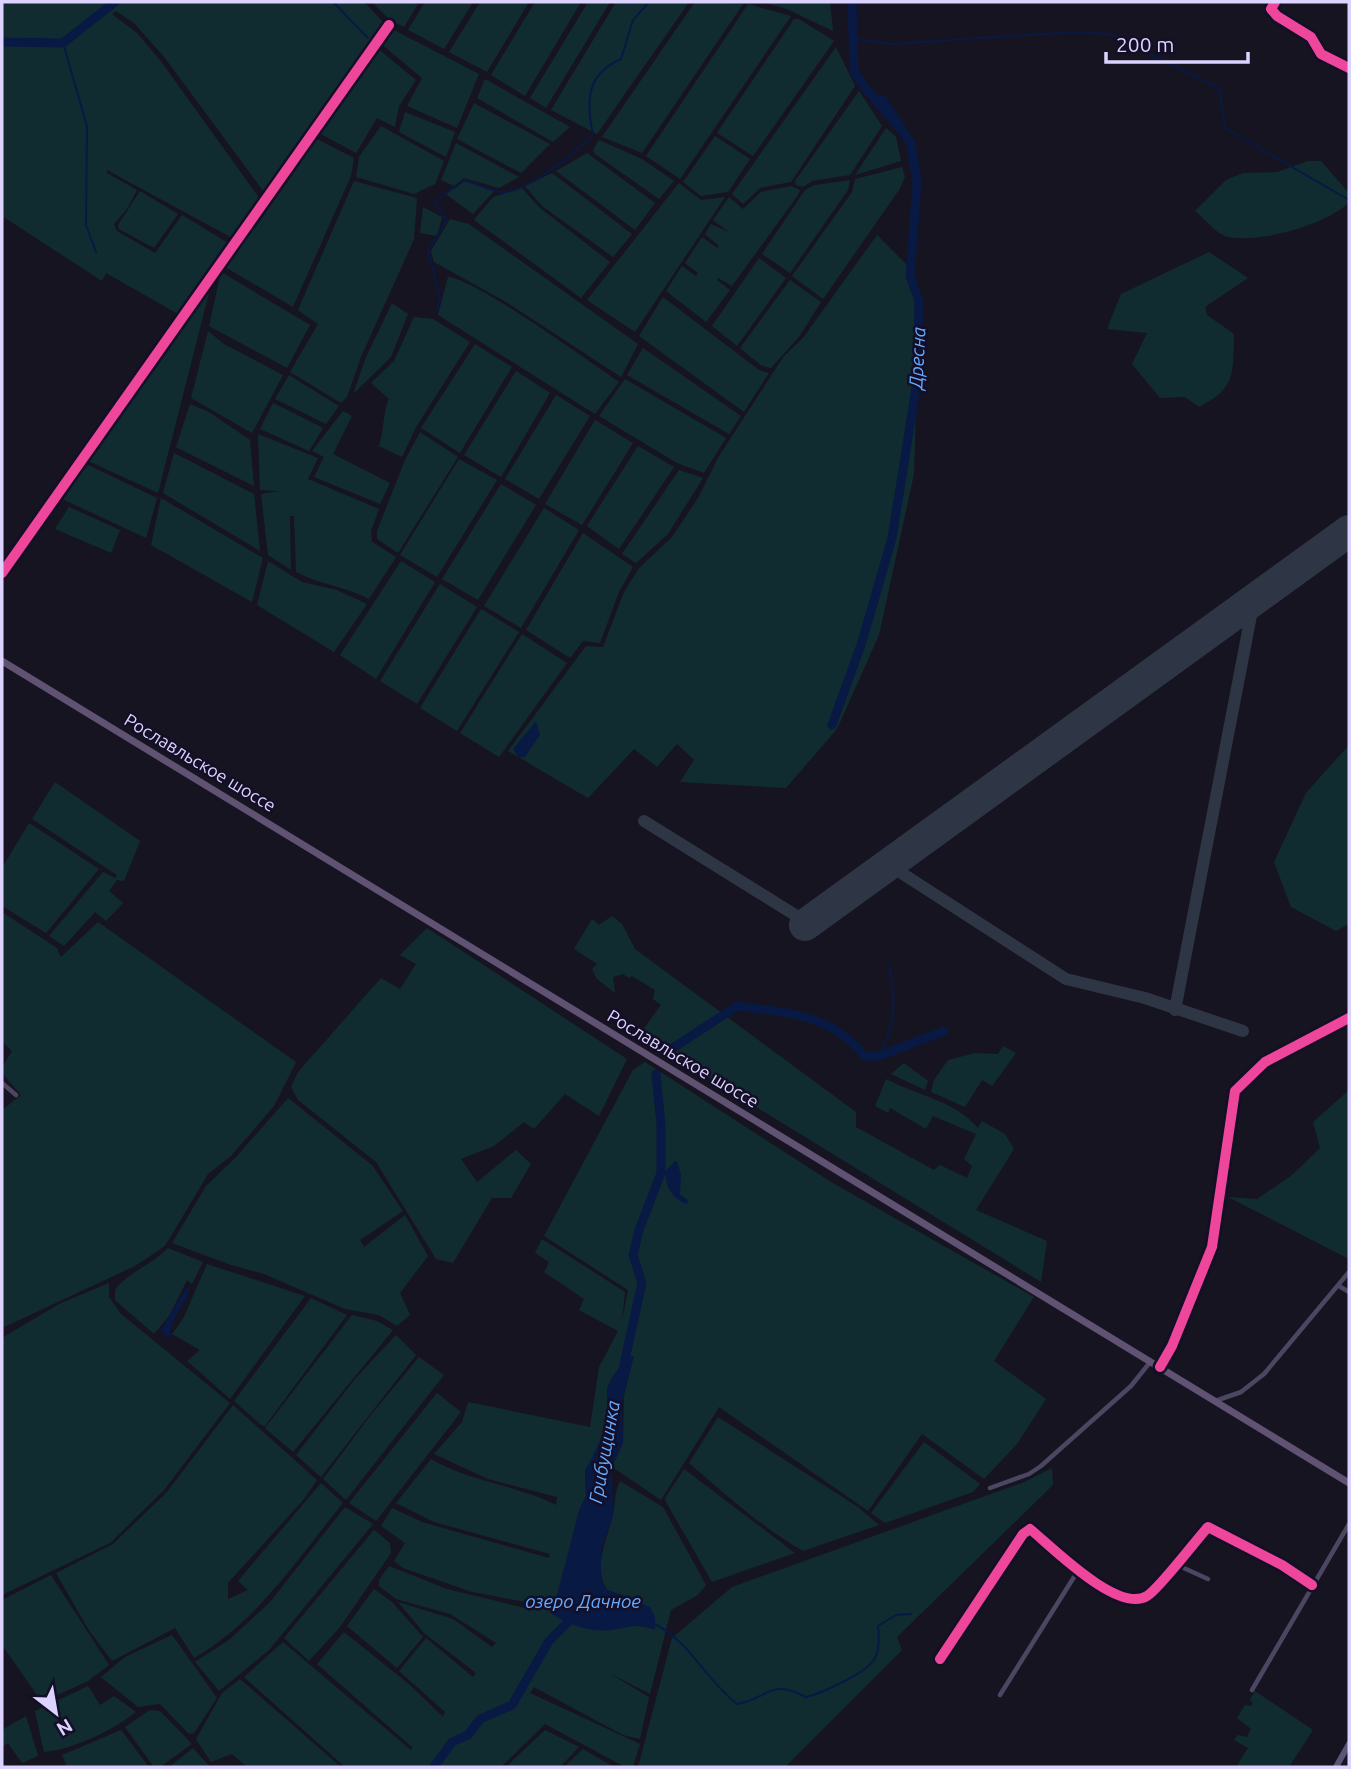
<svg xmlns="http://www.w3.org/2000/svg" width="1351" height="1769" viewBox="0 0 1351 1769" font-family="Ubuntu,sans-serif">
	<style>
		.green { fill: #112c30 }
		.water { fill: #081944 }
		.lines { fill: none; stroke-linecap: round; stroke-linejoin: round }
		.stream { stroke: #081944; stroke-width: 2 }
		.river { stroke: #081944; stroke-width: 9 }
		.taxiway { stroke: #2e3646; stroke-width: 12 }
		.runway { stroke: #2e3646; stroke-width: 32 }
		.street { stroke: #4b4762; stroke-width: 4.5 }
		.secondary { stroke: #585575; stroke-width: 6 }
		.primary { stroke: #605273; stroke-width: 7 }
		.cycleway-casing { stroke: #140e27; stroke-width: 15 }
		.cycleway { stroke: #ed469a; stroke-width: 10 }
		.labels { text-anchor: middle; stroke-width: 5; stroke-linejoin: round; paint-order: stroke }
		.street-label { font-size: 18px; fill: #dcd4ff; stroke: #140e27 }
		.water-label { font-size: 19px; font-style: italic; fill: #62abff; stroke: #140e27 }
	</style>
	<rect width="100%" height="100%" fill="#171421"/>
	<g class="green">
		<polygon points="2,2 364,2 386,25 264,192 165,58 134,23 116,11 112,14 137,33 160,60 260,199 234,239 107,170 107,173 137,190 127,209 114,224 117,231 155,253 182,215 230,244 178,314 106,273 102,281 2,216"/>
		<polygon points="372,2 419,2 404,27 390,20"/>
		<polygon points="425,2 473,2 444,49 408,30"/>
		<polygon points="480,2 529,2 487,72 449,52"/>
		<polygon points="535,2 581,2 525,96 491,75"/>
		<polygon points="588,2 610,2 546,108 530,98"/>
		<polygon points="616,2 689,2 597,134 551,110"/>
		<polygon points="695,2 743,4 642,153 602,137"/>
		<polygon points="762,2 830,2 833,31 787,9"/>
		<polygon points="748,4 791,16 680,179 646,156"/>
		<polygon points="794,19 799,19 834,41 753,156 717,133"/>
		<polygon points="390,28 479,74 457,128 407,106 422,78 379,42"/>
		<polygon points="376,47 416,80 399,106 395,127 377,118 356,153 317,132"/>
		<polygon points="836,47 855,86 791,182 760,188 743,204 732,194"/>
		<polygon points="485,79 570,127 553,142 477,98"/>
		<polygon points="859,91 882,126 850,175 812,181 803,187 796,185 795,181"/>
		<polygon points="474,103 550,144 521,173 457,139"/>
		<polygon points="405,112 455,132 446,157 399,132"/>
		<polygon points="381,126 444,161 435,184 414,194 356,177 359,157"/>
		<polygon points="886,128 896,137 901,161 855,175"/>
		<polygon points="715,136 750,159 728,192 701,196 683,182"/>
		<polygon points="313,137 354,158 351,176 293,307 225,267"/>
		<polygon points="599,140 642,159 674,181 659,199 595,154 593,150"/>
		<polygon points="456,143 519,177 499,188 464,178 454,186 441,180"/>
		<polygon points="587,153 655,203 635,230 556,171"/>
		<path d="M1308 161H1321L1349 193V202C1328 225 1254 245 1225 236 1215 232 1204 218 1195 211L1226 180 1243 173 1277 172Z"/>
		<polygon points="902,167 905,177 899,190 823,299 792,276 852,192 855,179"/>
		<polygon points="552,173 632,234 613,257 542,206 525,186"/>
		<polygon points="850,180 848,190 790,273 762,254 805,190 815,185"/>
		<polygon points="354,181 417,198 414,239 361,357 347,397 341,403 290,372 318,324 298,310"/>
		<polygon points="464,181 494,191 473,214 447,195 448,190 456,188"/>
		<polygon points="679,183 701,200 725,197 635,332 587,300"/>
		<polygon points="791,186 800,190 798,195 732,286 718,278 717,280 730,290 706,322 666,291 682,266 696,276 698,273 685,263 702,237 717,248 719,246 705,234 711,224 729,232 713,220 729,197 743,209 761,192"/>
		<polygon points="522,188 540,208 610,262 581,298 474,220 493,197"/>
		<polygon points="140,191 178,214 154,248 119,229 118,225"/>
		<polygon points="423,207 442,217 437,236 420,233"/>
		<polygon points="450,219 469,224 638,344 621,377 506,302 434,262 431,251"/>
		<polygon points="877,235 913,271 918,338 914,474 879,635 837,729 786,788 680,782 694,760 677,744 657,767 634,749 588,798 508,751 586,646 603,647 624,592 639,568 672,537 698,498 719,456 784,356 803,338"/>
		<path d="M1209 252 1248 278 1205 307 1207 315 1234 334C1233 374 1236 388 1199 407L1185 397 1160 398 1132 364 1147 333 1107 329 1121 294Z"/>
		<polygon points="759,258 786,278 737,346 712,326"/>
		<polygon points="221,272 310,325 287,368 209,326"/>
		<path d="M448 277C478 280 586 360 619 382L595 414 438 315Z"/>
		<polygon points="790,280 821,302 799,337 771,368 762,366 740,348"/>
		<polygon points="208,288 209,293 158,493 86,460"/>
		<polygon points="663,297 759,370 769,373 744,412 639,336"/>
		<polygon points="392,303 408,314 391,357 353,394 366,357"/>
		<path d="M414 317 433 319 470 342 416 427 402 457 379 446C384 431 383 411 389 399L371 383 394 361Z"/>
		<polygon points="208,331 224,344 283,375 252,433 191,398"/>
		<polygon points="475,344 512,367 460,453 421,428"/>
		<polygon points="643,348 741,416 729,434 627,375"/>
		<polygon points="516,371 550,393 501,477 464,455"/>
		<polygon points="289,375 339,406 326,424 275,399"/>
		<polygon points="625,379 726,438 704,473 677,463 599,416"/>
		<polygon points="556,395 590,416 539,499 505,479"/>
		<polygon points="273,403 323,428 309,451 260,429"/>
		<polygon points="190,404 209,412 250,440 254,486 176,447"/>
		<polygon points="343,411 352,416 333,454 390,483 380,504 314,477 324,457 312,451"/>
		<polygon points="595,420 633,443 582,525 545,504"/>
		<polygon points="420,432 458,457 398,553 377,539 377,531 405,460"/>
		<path d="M258 434 318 458 308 479 379 509 371 531 372 542 396 557 369 599C345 586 320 585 296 572L294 516H290L291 570 268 555 261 494 279 491 260 490Z"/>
		<polygon points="638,446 674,467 619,549 587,526"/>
		<polygon points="174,453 254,494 260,551 163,493"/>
		<polygon points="459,459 497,480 437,577 400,555"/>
		<polygon points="84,463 157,498 146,538 60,498"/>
		<polygon points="679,470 703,478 668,534 636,563 622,554"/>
		<polygon points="501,484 536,505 478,600 442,579"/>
		<polygon points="161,498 263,558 252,602 151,545"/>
		<polygon points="69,507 120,530 111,553 55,529"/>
		<polygon points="544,508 579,530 521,628 484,606"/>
		<polygon points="583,533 633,567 619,592 600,643 583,641 570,658 526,630"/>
		<polygon points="268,561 302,582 337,590 367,604 334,652 257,605"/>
		<polygon points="401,561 435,582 376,679 340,655"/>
		<polygon points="440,584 477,607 417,704 380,681"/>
		<polygon points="481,609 519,632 457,731 420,708"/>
		<polygon points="522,634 567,663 499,757 460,733"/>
		<polygon points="1349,745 1349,924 1336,931 1291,907 1274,862 1306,793"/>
		<polygon points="55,782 140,841 124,881 117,880 109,891 123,903 106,921 95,912 64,946 49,936 103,872 115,878 117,875 32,819"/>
		<polygon points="29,823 99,869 46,933 2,906 2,868"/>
		<polygon points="2,912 57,948 61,957 98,922 296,1062 274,1106 231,1156 208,1174 165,1246 135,1266 2,1328 2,1110 21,1095 2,1073 2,1067 12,1051 2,1041"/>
		<path d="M612 916 622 924 635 949 856 1112V1127L934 1170 940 1165 967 1178 972 1166 964 1159 976 1134 933 1116 926 1129 890 1108 888 1113 875 1106 886 1079C918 1096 955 1101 978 1128L982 1121 1005 1134 1014 1149 976 1210 1047 1241 1041 1282 639 1035 661 1005 653 999 655 990 632 976 629 978 623 974 613 977 615 993 597 979 592 969 597 964 574 949 592 919 599 925Z"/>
		<polygon points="427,928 627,1059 599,1116 565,1094 534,1129 524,1122 494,1146 461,1159 477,1182 516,1150 531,1164 511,1198 492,1198 453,1263 436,1259 376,1162 298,1100 291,1087 298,1072 381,978 400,989 416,964 400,955"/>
		<polygon points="1003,1046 1016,1053 992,1086 982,1080 965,1107 931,1092 934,1080 948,1060 975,1053 998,1054"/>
		<path d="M645 1062 831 1182 1034 1297 994 1361 1046 1399 1017 1444 984 1479 922 1434 868 1511 719 1407 661 1500 612 1467 623 1442 625 1356C621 1366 613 1375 609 1384 605 1393 608 1402 609 1411 609 1423 592 1462 585 1470L586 1496 579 1511 561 1586 554 1602 618 1629 629 1624 655 1629 637 1600 607 1590C592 1565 608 1539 613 1514 616 1501 614 1493 620 1481L663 1507 706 1585 698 1595 671 1610 650 1694 609 1673 649 1697 640 1739 623 1735 534 1687 530 1693 640 1744 633 1767H625L545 1724 501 1767H345L244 1677 283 1642 411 1750 413 1748 317 1664 344 1632 410 1685 443 1717 445 1712 399 1671 426 1638 473 1677 476 1673 424 1633 398 1602 453 1619 492 1647 496 1643 450 1614 396 1599 379 1586V1580L389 1566 447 1589 529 1609 531 1603 472 1592 403 1568 394 1561 405 1543 381 1526 392 1508 422 1522 549 1558 550 1554 434 1522 396 1503 431 1459C470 1482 517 1485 556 1505L557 1497 488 1479 434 1454 462 1422 468 1402 590 1427 599 1367 618 1331 579 1310 584 1299 544 1272 549 1262 535 1253 542 1239 625 1292 622 1321 628 1290 544 1236 633 1070Z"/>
		<polygon points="904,1063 928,1081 925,1090 891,1074"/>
		<polygon points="1349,1090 1349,1259 1228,1197 1257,1199 1291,1176 1320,1148 1313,1122"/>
		<polygon points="288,1098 372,1165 403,1211 360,1240 364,1247 405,1215 428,1256 400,1293 410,1315 397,1326 379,1315 345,1309 264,1274 231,1265 172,1243 206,1186 235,1158"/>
		<path d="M168 1248 203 1262 192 1284 187 1280 169 1316 154 1334 115 1300V1290C128 1272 152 1265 168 1248Z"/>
		<polygon points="207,1264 305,1296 230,1399 187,1361 200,1350 172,1334 183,1319"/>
		<polygon points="109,1283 109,1297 121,1314 230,1403 164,1490 110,1543 2,1595 2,1338 59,1304"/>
		<polygon points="311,1298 347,1315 265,1426 261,1425 234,1401"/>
		<polygon points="352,1315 377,1321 393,1330 293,1452 265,1428"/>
		<polygon points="396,1335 416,1355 321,1477 296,1455 355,1379"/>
		<polygon points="419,1357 444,1375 346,1500 323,1479 370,1416"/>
		<polygon points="437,1393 461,1412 376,1521 349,1503"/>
		<path d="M233 1405 317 1480 304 1499 228 1583V1599L248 1590 238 1581 321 1483 343 1503C297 1559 259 1620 194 1658L175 1628 112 1661 88 1629 56 1573 113 1544 167 1492Z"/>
		<path d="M718 1417 858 1507 879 1525 803 1551C761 1527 725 1494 689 1463Z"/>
		<polygon points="924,1442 980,1484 973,1492 885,1523 871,1513"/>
		<polygon points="1052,1468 1053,1485 897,1637 902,1650 785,1767 638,1767 672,1638 732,1587 1024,1482"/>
		<polygon points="684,1469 795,1553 712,1582 666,1502 665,1498"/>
		<polygon points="345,1507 373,1524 269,1650 219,1691 195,1662 230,1639 270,1602"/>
		<polygon points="374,1530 390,1543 391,1553 340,1627 309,1661 284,1638"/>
		<polygon points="51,1575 109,1665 88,1681 42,1702 2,1645 2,1600"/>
		<polygon points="374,1589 392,1602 423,1637 397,1668 347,1626"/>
		<polygon points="172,1635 217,1698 194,1733 189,1734 160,1704 138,1707 101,1677 125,1657"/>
		<polygon points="240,1679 341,1767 247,1767 232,1754 211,1762 196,1739 222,1693"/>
		<path d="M88 1686 100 1705 114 1696 136 1712C113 1730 75 1749 44 1752L35 1711Z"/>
		<polygon points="1255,1691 1313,1730 1289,1767 1236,1767 1248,1748 1234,1740 1238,1735 1247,1737 1251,1729 1237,1718 1245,1705 1251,1706 1253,1703 1250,1700"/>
		<polygon points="150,1710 160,1711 192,1744 160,1767 154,1767 125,1727"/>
		<polygon points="26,1716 38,1756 22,1763 8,1743 2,1747 2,1730"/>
		<polygon points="121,1730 149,1767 67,1767 62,1755"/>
		<polygon points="545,1730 579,1747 560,1767 506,1767"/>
		<polygon points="193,1748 210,1767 169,1767"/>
		<polygon points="583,1749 614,1767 564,1767"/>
	</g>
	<g class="water">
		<polygon points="884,94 907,128 897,131 871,102"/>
		<polygon points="536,721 540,735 525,757 519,758 513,749"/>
		<path d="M675 1161H677L681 1175 680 1194 689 1201 686 1204C672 1198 664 1186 666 1170Z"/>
		<path d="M187 1287 190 1290C185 1306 168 1320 171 1338H167L161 1330Z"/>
		<path d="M625 1356H634L622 1404 623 1442 612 1467 613 1515 601 1550V1581L607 1590 650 1607 655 1617V1629C635 1624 635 1626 617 1629 595 1634 570 1626 552 1614L579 1511 586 1496 585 1470C591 1463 607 1427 608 1417 610 1406 604 1394 609 1384 613 1375 621 1366 625 1356Z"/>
	</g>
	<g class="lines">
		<g class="stream">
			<polyline points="333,2 368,38"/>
			<polyline points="854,39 893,44 1072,32 1110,34 1219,88 1225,128 1349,200"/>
			<polyline points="63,43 87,126 86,225 96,252"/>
			<path d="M593 135C586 102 586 74 621 59L633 20 649 2"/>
			<path d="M437 310 440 298 428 250 447 220 434 202 464 180C476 183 489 191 501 192 525 194 573 154 590 138"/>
			<path d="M879 1056C896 1025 896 1000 889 965"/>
			<polyline points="661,1173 668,1174"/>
			<path d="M655 1624C692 1644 704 1678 737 1704 770 1698 769 1678 806 1697 822 1693 864 1674 874 1660 880 1650 879 1637 878 1626L896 1615 911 1614"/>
		</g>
		<g class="river">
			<polyline points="852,2 854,71 866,89 883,106"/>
			<polyline points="2,42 63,43 115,2"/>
			<polyline points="832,725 862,642 892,538 918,376 919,301 910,276 917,183 911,143 894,120"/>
			<path d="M673 1048 737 1006C791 1014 827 1012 865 1056H879L944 1031"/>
			<polyline points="624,1364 642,1283 633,1255 639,1230 661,1173 661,1125 656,1074"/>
			<polyline points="434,1767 452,1742 468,1735 480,1719 512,1705 549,1641 574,1616"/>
		</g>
		<g class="taxiway">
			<polyline points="644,821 808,923"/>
			<polyline points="889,865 1066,979 1145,998 1243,1031"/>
			<polyline points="1175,1010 1254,600"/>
		</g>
		<polyline class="runway" points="805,925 1349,531"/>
		<g class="street">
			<polyline points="1275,2 1271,9 1277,16 1311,37 1321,54 1349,68"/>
			<polyline points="2,573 389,25"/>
			<polyline points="2,1083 16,1095"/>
			<polyline points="1339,1286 1349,1292"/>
			<polyline points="1160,1367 1172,1346 1212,1247 1235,1091 1265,1062 1349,1018"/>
			<polyline points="1218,1400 1241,1392 1264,1374 1349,1272"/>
			<polyline points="990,1488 1029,1474 1041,1466 1131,1386 1151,1361"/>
			<polyline points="1175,1564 1208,1579"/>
			<path d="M940 1659 1023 1534 1030 1529C1052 1547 1118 1614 1147 1596 1159 1589 1196 1540 1208 1527L1282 1565 1312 1585"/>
			<polyline points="1252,1690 1349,1524"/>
			<polyline points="1000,1695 1079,1569"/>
		</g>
		<polyline class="secondary" points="1336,1767 1349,1744"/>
		<polyline class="primary" points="2,661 1349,1483"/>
		<defs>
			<g id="cycleway">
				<polyline points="1275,2 1271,9 1277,16 1311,37 1321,54 1349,68"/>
				<polyline points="2,573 389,25"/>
				<polyline points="1160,1367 1172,1346 1212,1247 1235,1091 1265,1062 1349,1018"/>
				<path d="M940 1659 1023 1534 1030 1529C1052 1547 1118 1614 1147 1596 1159 1589 1196 1540 1208 1527L1282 1565 1312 1585"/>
			</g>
		</defs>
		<use href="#cycleway" class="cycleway-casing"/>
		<use href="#cycleway" class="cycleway"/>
	</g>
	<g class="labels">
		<g class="street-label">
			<text transform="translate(200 763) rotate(31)" y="6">Рославльское шоссе</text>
			<text transform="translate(683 1059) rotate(31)" y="6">Рославльское шоссе</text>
		</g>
		<g class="water-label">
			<text transform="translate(917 358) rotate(-87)" y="7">Дресна</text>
			<text transform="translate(604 1452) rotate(-80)" y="7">Грибущинка</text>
			<text x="583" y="1608">озеро Дачное</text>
		</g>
	</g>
	<rect width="1351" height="1769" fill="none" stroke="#dcd4ff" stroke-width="7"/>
	<g transform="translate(56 1713) rotate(149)" stroke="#140e27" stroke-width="5" paint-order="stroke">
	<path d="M0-5L12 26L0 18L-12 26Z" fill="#dcd4ff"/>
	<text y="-10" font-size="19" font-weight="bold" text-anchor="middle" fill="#dcd4ff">N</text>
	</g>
	<path d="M1106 52v10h142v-10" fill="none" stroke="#dcd4ff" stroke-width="3.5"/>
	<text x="1116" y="52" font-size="21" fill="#dcd4ff" stroke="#140e27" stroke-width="5" paint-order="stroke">200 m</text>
</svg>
